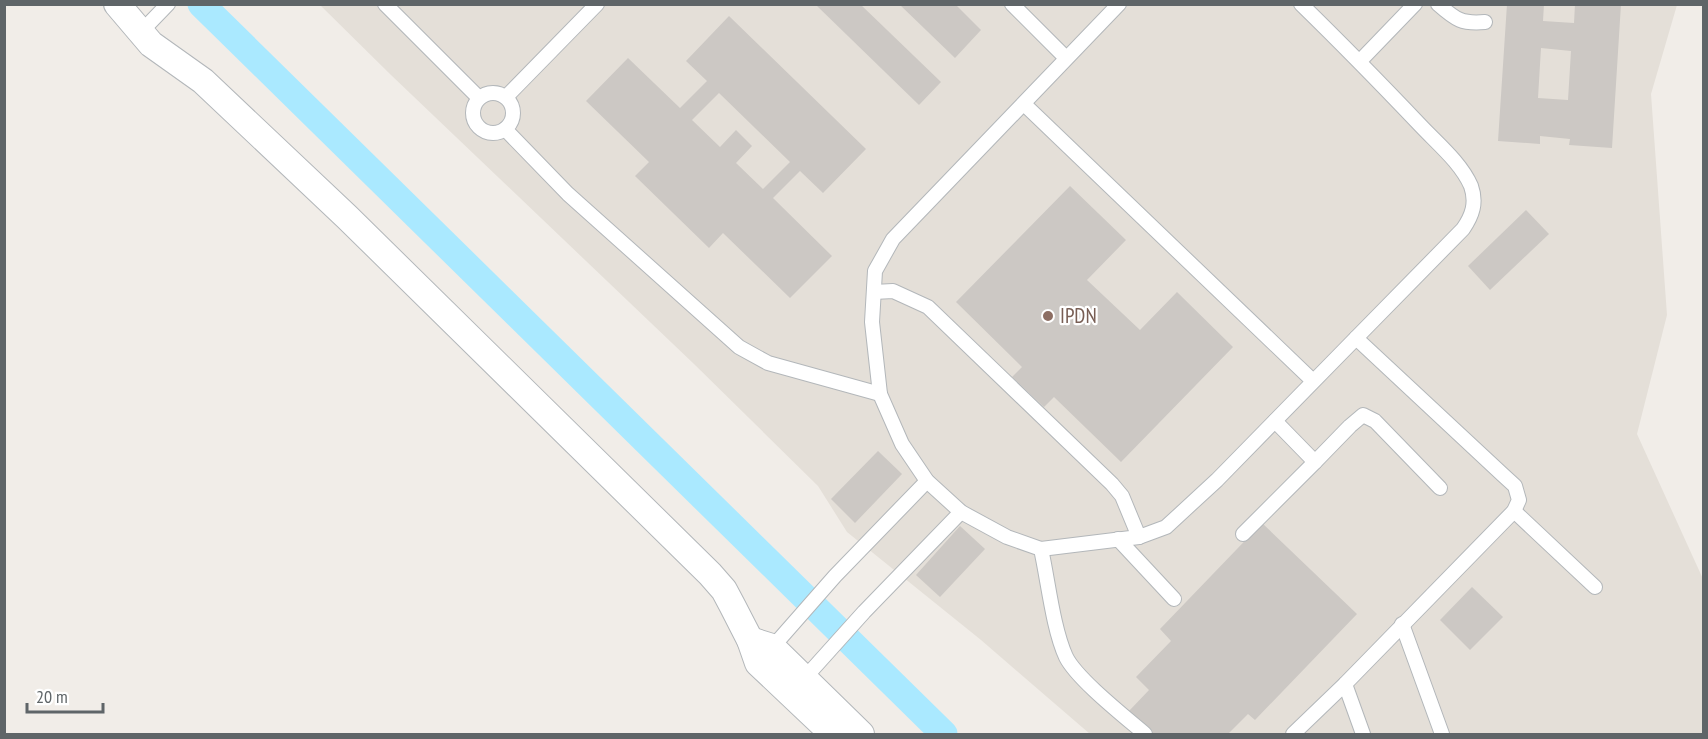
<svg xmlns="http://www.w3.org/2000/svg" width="1708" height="739" viewBox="0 0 1708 739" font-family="'PT Sans Narrow',sans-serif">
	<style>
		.education { fill: #e4dfd8 }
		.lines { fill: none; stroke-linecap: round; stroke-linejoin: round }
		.canal { stroke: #aae9ff; stroke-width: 27 }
		.building { fill: #ccc8c4; fill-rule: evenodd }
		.lane-casing { stroke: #b3b7ba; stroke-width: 16 }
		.street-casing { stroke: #b3b7ba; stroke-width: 28 }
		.lane { stroke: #fff; stroke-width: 14 }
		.street { stroke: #fff; stroke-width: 26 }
		.education-dot { fill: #8d6e63; stroke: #fff; stroke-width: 2 }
		.labels { text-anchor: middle; stroke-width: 4.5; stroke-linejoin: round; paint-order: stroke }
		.education-label { font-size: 21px; fill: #785e54; stroke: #fff; text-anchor: start }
	</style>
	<rect width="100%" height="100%" fill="#f1ede8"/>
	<polygon class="education" points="320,5 1677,5 1651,94 1667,315 1637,434 1703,579 1703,734 1090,734 981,640 847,532 818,486 694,364 391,75"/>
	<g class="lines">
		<polyline class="canal" points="201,4 944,734"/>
	</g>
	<g class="building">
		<polygon points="815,4 860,4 941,82 919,105"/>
		<polygon points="899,4 955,4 981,30 955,58"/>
		<path d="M1507 4H1544L1543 21 1574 23 1575 4H1621L1612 148 1569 145 1570 139 1540 136V144L1498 141ZM1541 48 1571 51 1568 100 1538 98Z"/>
		<path d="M729 16 866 149 823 193 800 171 773 198 832 256 790 298 723 233 709 248 635 176 649 162 586 101 628 58 680 108 707 81 686 61ZM719 93 790 162 763 189 736 163 752 146 736 130 720 147 692 120Z"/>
		<polygon points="1070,186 1126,240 1087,280 1140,330 1177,292 1233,347 1121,462 1054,397 1044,407 1012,377 1022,367 956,302"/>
		<polygon points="1526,210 1549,234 1490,290 1468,266"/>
		<polygon points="878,451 902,474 855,523 831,499"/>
		<polygon points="1262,523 1357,614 1255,720 1248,714 1228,734 1153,734 1129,711 1149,690 1136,677 1171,641 1160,629"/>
		<polygon points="960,526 985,549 940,597 916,575"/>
		<polygon points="1472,587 1503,617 1470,650 1440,620"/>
	</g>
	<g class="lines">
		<defs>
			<g id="lane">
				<polyline points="385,4 479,98"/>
				<polyline points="1012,4 1066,58"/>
				<path d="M1119 4 893 239 875 271 872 322 880 394 902 444 927 481 961 512 1007 537 1041 549C1048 580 1053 629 1066 657 1077 679 1124 716 1145 734"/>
				<path d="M1438 4C1456 20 1462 24 1485 22"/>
				<polyline points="140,33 168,4"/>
				<polyline points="1360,61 1415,4"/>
				<circle cx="493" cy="113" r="20"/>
				<polyline points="506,97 597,4"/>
				<polyline points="1024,104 1313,381"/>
				<polyline points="505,129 568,194 739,347 768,363 880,394"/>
				<polyline points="874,292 893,291 928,307 1112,484 1122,496 1139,537"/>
				<polyline points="1315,462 1350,426 1363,415 1375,421 1440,488"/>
				<polyline points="1514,511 1595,587"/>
				<polyline points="1243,534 1315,462 1275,421"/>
				<polyline points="1118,539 1174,599"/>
				<polyline points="1041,549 1139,537 1166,527 1217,480 1356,338"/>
				<polyline points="1402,624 1442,734"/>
				<polyline points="770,650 835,576 927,481"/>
				<polyline points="802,681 864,612 961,512"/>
				<polyline points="1345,684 1363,734"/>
				<path d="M1293 734 1345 684 1514 511 1519 500 1515 486 1503 475 1356 338 1463 229C1472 216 1477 203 1471 186 1461 163 1438 144 1421 126 1382 85 1342 44 1301 4"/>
			</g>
			<g id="street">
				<polyline points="117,4 151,44 203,81 347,217 710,574 724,590 732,605 750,640 758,663 833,734"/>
				<polyline points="750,640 772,647 861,734"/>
			</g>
		</defs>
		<use href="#lane" class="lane-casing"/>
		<use href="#street" class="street-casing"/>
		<use href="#lane" class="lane"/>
		<use href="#street" class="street"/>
	</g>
	<circle class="education-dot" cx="1048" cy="316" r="6"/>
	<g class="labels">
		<g class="education-label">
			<text x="1060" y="323">IPDN</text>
		</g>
	</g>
	<rect width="1708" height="739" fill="none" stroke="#5f6568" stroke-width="12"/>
	<path d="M27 703v9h76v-9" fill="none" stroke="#5f6568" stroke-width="3"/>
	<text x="36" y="703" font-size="18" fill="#5f6568" stroke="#ffffff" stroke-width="4.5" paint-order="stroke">20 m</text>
</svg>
